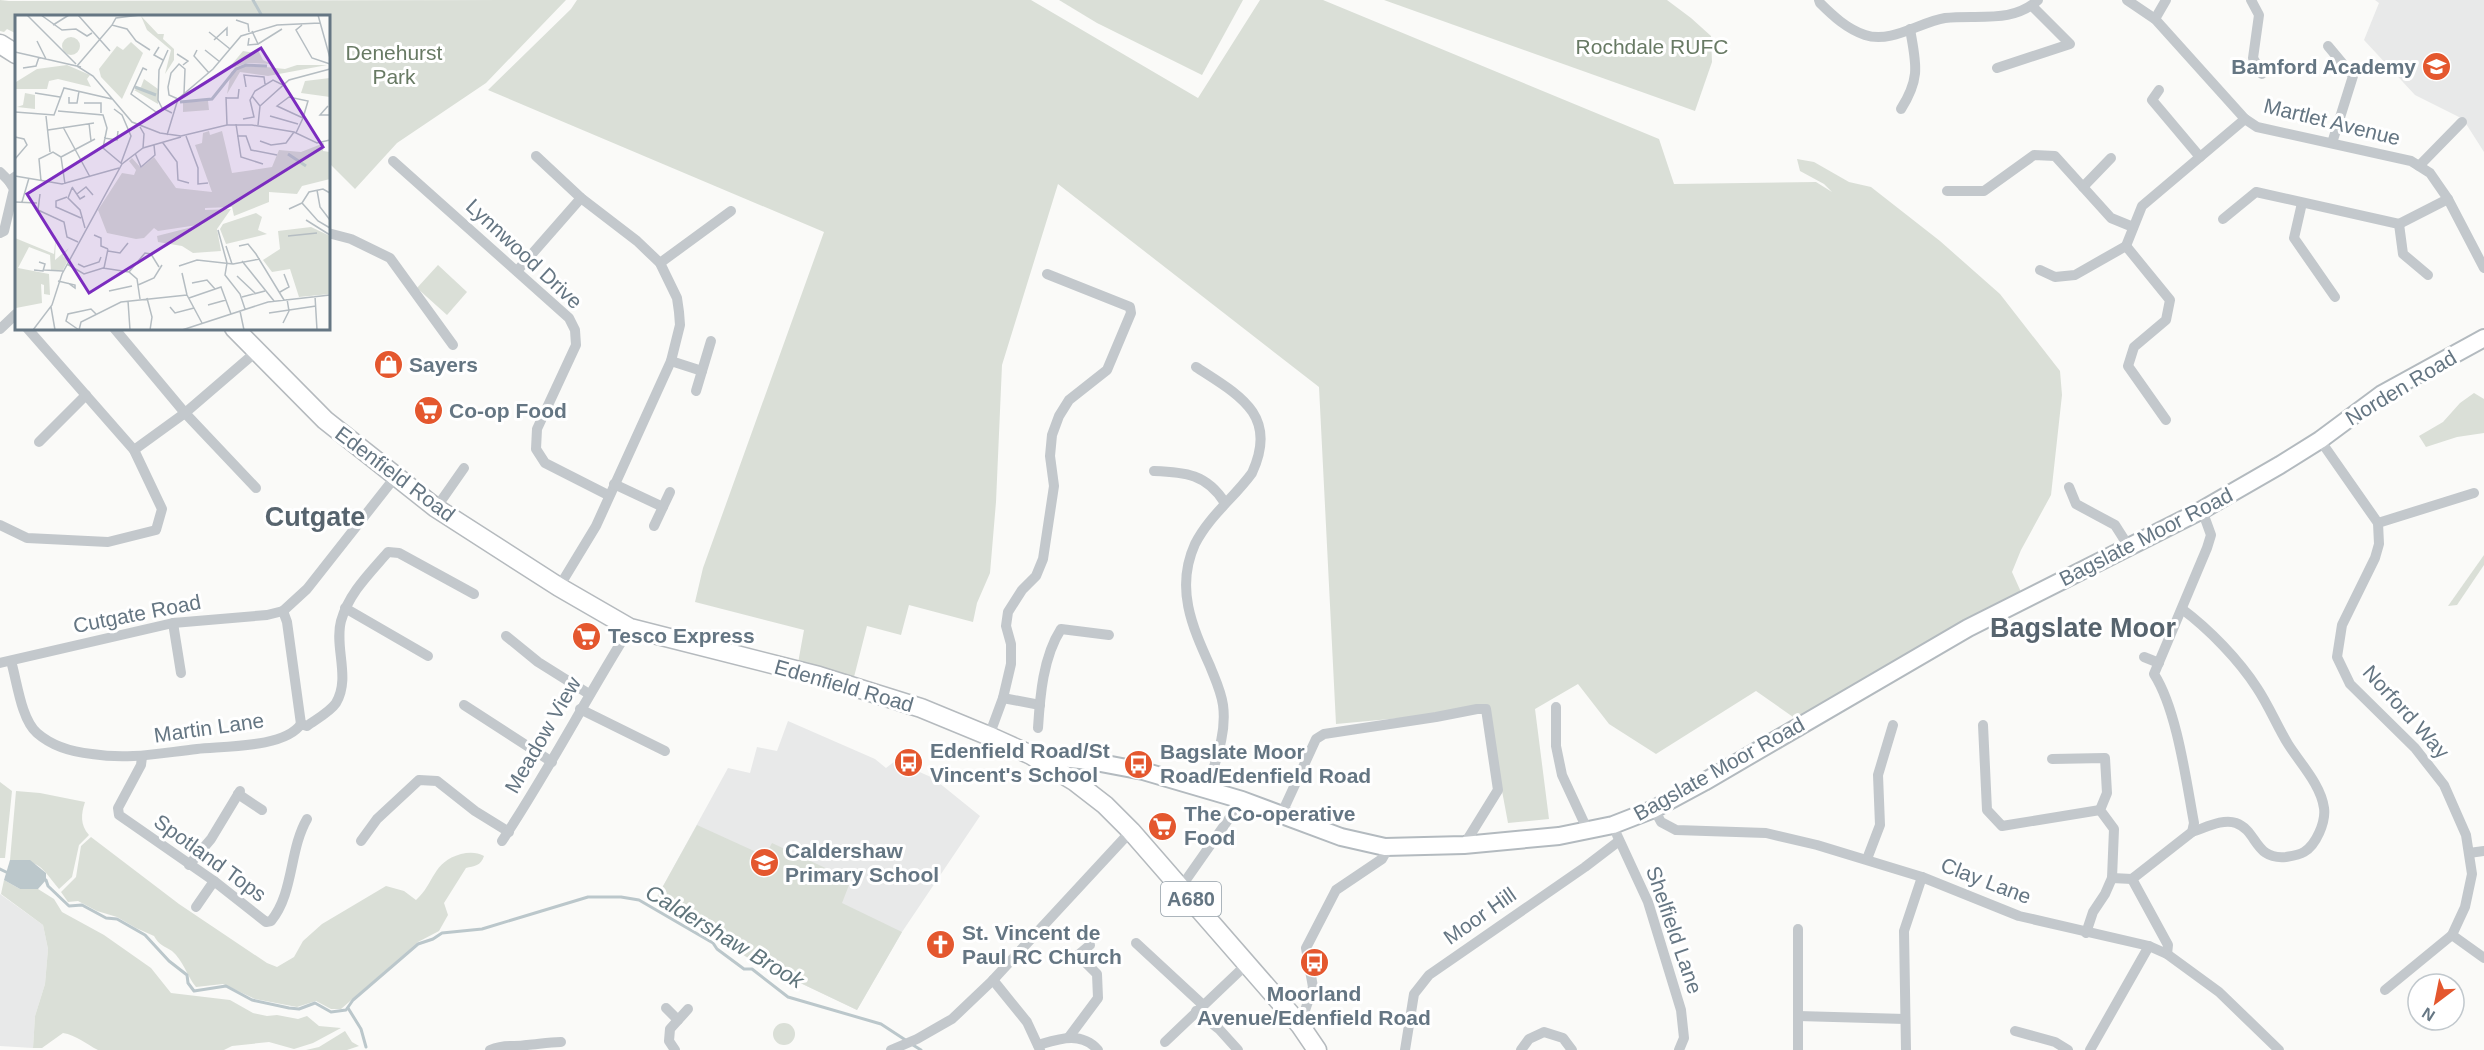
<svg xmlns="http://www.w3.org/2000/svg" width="2484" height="1050" viewBox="0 0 2484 1050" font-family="Arial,sans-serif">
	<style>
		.built { fill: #e8e9e9 }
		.green { fill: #dadfd7 }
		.water { fill: #bbc7cb }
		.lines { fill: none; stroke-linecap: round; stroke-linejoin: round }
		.stream { stroke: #bbc7cb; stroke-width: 3 }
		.secondary-casing { stroke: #b3babf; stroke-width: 20 }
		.primary-casing { stroke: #b5babe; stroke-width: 21 }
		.street { stroke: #c3c8cc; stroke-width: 10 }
		.secondary { stroke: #fff; stroke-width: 16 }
		.primary { stroke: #fff; stroke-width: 18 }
		.labels { text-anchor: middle; stroke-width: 6; stroke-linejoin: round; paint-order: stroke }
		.shield { fill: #fff; stroke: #939fa8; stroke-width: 1.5 }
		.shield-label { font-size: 20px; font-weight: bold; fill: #657683 }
		.park-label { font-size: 21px; fill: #687a64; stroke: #fff }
		.poi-label { font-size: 21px; font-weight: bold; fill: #657683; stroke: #fff; text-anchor: start }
		.street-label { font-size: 21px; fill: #657683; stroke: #fff }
		.water-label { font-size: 22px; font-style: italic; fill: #60757c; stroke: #fff }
		.district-label { font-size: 27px; font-weight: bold; fill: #57646e; stroke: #fff }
		.inset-river { fill: none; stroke: #bbc7cb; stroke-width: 3 }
		.inset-road { fill: none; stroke: #b5bdc2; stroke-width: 1.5 }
		.view { fill: #7b2cbf; fill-opacity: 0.15; stroke: #7b2cbf; stroke-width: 3 }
		.inset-edge { fill: none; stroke: #657683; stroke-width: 3 }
	</style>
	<rect width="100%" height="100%" fill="#fafaf8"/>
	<g class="built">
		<polygon points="2375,0 2484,0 2484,152 2463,119 2415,95 2364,40 2379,3"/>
		<polygon points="788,721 875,759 886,768 895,761 933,778 980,816 902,932 857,1010 748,958 657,897 728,768 750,773 757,747 777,751"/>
		<polygon points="0,894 43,925 48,949 45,984 35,1016 33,1048 0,1046"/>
	</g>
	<g class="green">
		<polygon points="0,0 9,1 566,0 486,83 397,143 355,189 329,163 328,16 16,16 16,38 14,37 15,33 7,29 4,32 0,31"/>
		<polygon points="577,0 1031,0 1198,98 1260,0 1323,0 1659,139 1674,184 1816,182 1832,192 1824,184 1800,171 1797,159 1814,162 1849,182 1871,187 1940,241 2000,294 2060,371 2062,395 2051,495 2021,550 2012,572 2021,592 1796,719 1756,691 1656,754 1609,724 1578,684 1535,709 1549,819 1508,823 1486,705 1433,715 1336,724 1319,387 1058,184 1002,365 996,502 990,573 977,603 973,622 909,605 901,635 867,626 854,677 798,663 804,630 695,602 703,568 824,232 488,90 571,9"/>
		<polygon points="1059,0 1243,0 1202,75 1097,23"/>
		<polygon points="1384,0 1667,0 1691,18 1711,36 1712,62 1695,111"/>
		<polygon points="438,265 467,292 447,315 417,288"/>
		<polygon points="2474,393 2484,399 2484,433 2457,437 2426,447 2419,436 2443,422 2460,403"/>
		<polygon points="2484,555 2484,565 2457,605 2448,606"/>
		<polygon points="0,782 12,791 5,858 0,858"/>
		<path d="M16 791 40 793 85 802C81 814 80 825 89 835L79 845 72 877 59 889C41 867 40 860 10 860Z"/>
		<polygon points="697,825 765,856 772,843 851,880 842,903 902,932 857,1010 748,958 657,897"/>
		<path d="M91 837 179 904 267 963 277 967 294 957 303 941 322 924 386 886 404 891 416 900C435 883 432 862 461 854 469 852 477 852 484 856 481 866 474 866 466 868L444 903 448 915 439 931 418 942 341 1009H331L316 1001 297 1007 255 999 223 984 196 987C187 976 183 960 172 951 164 946 159 945 154 936L136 928 117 917 97 911 78 901 68 902 61 892 76 877 81 846Z"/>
		<path d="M4 880 20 889H38L54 899 62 912 104 935 151 968 171 993 230 1000 253 1013 267 1016 277 1015 298 1019 307 1016 319 1026 341 1028 313 1043 294 1049 269 1042 232 1046 224 1050H98C86 1044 76 1035 63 1033L42 1048H33L35 1016 45 984 48 949 43 925 1 894Z"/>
		<circle cx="784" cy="1034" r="11"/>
		<polygon points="345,1031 352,1042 359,1046 347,1050 306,1050 319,1047"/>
	</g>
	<polygon class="water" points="10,860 30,860 46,873 46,880 38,889 20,889 4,880"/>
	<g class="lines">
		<g class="stream">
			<polyline points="253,0 262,16"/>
			<polyline points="0,869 6,872"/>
			<polyline points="46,880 48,886 69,906 82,905 106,918 117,919 145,935 169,961 187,975 188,983 194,991 226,986 252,1000 289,1008 299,1009 315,1003 331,1012 346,1010 353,1000 418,944 433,939 442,933 482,929 588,897 621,897 639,900 713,943 717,949 744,969 752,969 788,997 881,1024 907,1041"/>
			<polyline points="348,1008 361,1029 366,1047"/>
			<polyline points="913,1045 921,1050"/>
		</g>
		<defs>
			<polyline id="secondary" points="1031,755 1090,761 1143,771 1242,800 1341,837 1385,847 1464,845 1559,836 1613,825 1654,809 1704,782 1968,628 2202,510 2280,465 2320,440 2382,394 2484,338"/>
			<g id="primary">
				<polyline points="0,44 16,54"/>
				<polyline points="234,328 325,420 436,508 559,587 630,628 819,676 921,708 989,736 1031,755 1074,781 1105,805 1131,831 1300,1025 1317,1050"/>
			</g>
		</defs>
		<use href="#secondary" class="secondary-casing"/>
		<use href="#primary" class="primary-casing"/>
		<g class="street">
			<path d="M1819 0 1820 3C1833 16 1847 29 1865 35 1891 44 1920 22 1945 18 1977 14 2012 24 2038 0"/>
			<polyline points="2127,0 2155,19 2245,119 2257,127 2411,161 2430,173 2448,199 2484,268"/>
			<polyline points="2251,0 2259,15 2253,58 2262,74"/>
			<polyline points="2155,19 2166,0"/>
			<polyline points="2328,46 2353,76 2332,143"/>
			<polyline points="1997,68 2070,44 2032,6"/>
			<polyline points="2159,90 2152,100 2200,157"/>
			<path d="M1901 109C1921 77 1916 64 1910 29"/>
			<polyline points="536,156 581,198 637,241 660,263 677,298 679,312 680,325 671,361 596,526 559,587"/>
			<polyline points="393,161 569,318 575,330 576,345 537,429 536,449 545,463 608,495"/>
			<polyline points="2419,166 2462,122"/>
			<polyline points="0,172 9,181 16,176"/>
			<polyline points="2083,187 2111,158"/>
			<polyline points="1947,191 1984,191 2034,155 2055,156 2111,218 2133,227"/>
			<polyline points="2302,203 2294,238 2335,297"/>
			<polyline points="2223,219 2256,192 2399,224 2403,254 2428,275"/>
			<polyline points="2399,224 2448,199"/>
			<polyline points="0,233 4,231 14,189 9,181"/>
			<polyline points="328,233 351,239 390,258 453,345"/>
			<polyline points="2126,246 2170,300 2166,320 2134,347 2128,366 2166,420"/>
			<polyline points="2126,246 2142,206 2245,119"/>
			<polyline points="660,263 731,211"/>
			<polyline points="2040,270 2055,277 2075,275 2126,246"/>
			<polyline points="517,271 581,198"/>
			<polyline points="114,328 185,413 256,488"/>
			<polyline points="0,329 16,314"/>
			<polyline points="671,361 702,371"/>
			<path d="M1196 367C1239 395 1279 415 1252 473 1234 498 1209 516 1195 544 1175 588 1192 626 1210 666 1215 679 1221 691 1223 705 1227 734 1215 762 1207 789"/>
			<polyline points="696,391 711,341"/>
			<polyline points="2320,440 2378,523 2379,544 2375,558 2342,625 2337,657 2350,684 2415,748 2444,785 2466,835 2472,874 2465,907 2452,935 2385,990"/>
			<polyline points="39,442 86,395"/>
			<polyline points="134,450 185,413 257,351"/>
			<path d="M1154 471C1185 472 1207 474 1225 503"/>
			<polyline points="614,484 663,507"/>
			<polyline points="2069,487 2076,504 2115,525 2129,547"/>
			<polyline points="436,508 464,468"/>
			<polyline points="2378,523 2474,493"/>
			<polyline points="0,525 27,538 108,542 156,530 162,509 134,450 27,328"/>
			<polyline points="654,526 670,492"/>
			<polyline points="345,608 428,656"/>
			<path d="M2182 609C2209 629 2239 660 2257 688 2269 706 2277 726 2288 744 2300 763 2321 785 2324 808 2326 822 2316 845 2304 852 2299 855 2292 856 2286 857 2254 860 2258 831 2236 823 2223 818 2205 828 2192 832"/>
			<polyline points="173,623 181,673"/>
			<polyline points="506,636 538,662 589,694"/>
			<polyline points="2144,657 2159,663"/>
			<path d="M11 661C17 681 21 719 37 733 53 747 72 752 92 754 129 760 160 753 197 749 223 746 285 748 301 724L307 726C315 720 330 712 336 703 351 678 334 647 341 621 349 593 369 574 388 552L399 553 474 594"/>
			<polyline points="0,663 173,623 267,615 283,611"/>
			<polyline points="1003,698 1040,705"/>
			<polyline points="464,705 552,762"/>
			<polyline points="1556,707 1556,746 1562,775 1588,831"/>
			<polyline points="580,709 665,751"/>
			<polyline points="301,724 287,622 283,611 307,589 396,476"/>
			<polyline points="1983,725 1987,810 2002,826 2100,810"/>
			<path d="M1038 728C1040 696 1043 657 1061 629L1109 635"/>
			<polyline points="989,736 1003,698 1011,664 1011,644 1006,626 1008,612 1022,590 1036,576 1043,559 1054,486 1050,456 1052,435 1059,416 1069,400 1107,370 1131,313 1130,307 1047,274"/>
			<path d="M142 757 141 765 118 808 119 815 214 881 266 922 271 921C294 893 289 850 307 819"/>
			<polyline points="2052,759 2105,758 2107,793 2100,810 2114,829 2112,878 2105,894 2093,912 2086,933"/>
			<polyline points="238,794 262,810"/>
			<polyline points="1654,809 1661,822 1676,830 1766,833 1817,845 1922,877 2019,916 2149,946 2167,954 2219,992 2279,1050"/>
			<polyline points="1281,815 1316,739 1324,734 1436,717 1477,709 1486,709 1498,790 1464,845"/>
			<polyline points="1617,835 1648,902 1681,1010 1684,1038 1679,1050"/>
			<polyline points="361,841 377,819 419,780 437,781 475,811 509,832"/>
			<path d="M502 841C548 772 586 698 630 628"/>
			<polyline points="2469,853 2484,851"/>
			<polyline points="1867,859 1880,825 1878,775 1893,725"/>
			<polyline points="189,865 211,839 240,791"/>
			<path d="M2112 878 2132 879 2192 832 2194 823C2186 780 2177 710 2154 674L2207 548 2211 535 2202 510"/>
			<polyline points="2132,879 2168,945 2167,954"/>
			<polyline points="1181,887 1242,800"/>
			<polyline points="196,907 214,881"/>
			<polyline points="2452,935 2484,958"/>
			<polyline points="1136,943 1203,1005"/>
			<polyline points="1071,961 1090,945"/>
			<polyline points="993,980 1027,1022 1040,1050"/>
			<polyline points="666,1008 678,1020"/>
			<polyline points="1196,1011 1219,1029 1238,1050"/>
			<polyline points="1798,1016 1905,1019"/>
			<polyline points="1300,1025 1313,987 1306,948 1336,890 1382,859 1386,852 1385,847"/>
			<polyline points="2015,1031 2055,1042 2068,1050"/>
			<polyline points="1069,1037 1098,998 1097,974 1078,955"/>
			<polyline points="1165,1042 1247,964"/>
			<path d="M1038 1045C1059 1039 1081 1031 1098 1050"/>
			<path d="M490 1050C507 1043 511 1048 527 1045 539 1044 549 1042 561 1042"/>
			<polyline points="675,1050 669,1041 670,1029 688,1009"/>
			<polyline points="891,1050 917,1039 952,1019 993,980 1131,831"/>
			<polyline points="1405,1050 1414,994 1429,975 1585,867 1619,841"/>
			<polyline points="1521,1050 1529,1039 1544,1032 1563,1038 1572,1050"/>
			<polyline points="1798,1050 1798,929"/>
			<polyline points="1906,1050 1904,931 1922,877"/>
			<polyline points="2090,1050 2149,946"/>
		</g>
		<use href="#secondary" class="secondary"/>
		<use href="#primary" class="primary"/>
	</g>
	<defs>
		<symbol id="school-disc" viewBox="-11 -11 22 22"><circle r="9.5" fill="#e4572e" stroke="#fff"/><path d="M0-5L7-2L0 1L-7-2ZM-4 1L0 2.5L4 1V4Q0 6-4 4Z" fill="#fff"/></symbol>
		<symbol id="shop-disc" viewBox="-11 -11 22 22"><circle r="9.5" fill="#e4572e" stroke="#fff"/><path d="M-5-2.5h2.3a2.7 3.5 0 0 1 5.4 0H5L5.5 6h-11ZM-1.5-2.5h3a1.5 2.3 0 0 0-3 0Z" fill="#fff"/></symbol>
		<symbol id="supermarket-disc" viewBox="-11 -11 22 22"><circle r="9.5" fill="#e4572e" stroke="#fff"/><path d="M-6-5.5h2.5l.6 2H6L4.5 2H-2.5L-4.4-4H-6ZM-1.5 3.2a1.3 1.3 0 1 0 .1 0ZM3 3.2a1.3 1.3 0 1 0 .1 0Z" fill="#fff"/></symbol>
		<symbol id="bus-disc" viewBox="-11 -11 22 22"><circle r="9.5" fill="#e4572e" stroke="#fff"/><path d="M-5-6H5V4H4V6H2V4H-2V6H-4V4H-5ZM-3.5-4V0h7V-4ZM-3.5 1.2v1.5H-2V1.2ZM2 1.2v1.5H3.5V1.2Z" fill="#fff"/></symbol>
		<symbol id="church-disc" viewBox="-11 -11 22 22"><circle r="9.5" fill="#e4572e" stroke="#fff"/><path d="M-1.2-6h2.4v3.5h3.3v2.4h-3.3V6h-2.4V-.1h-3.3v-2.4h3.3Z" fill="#fff"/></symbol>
	</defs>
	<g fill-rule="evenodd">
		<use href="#school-disc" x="2420" y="50" width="33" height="33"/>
		<use href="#shop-disc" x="372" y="348" width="33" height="33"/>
		<use href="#supermarket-disc" x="412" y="394" width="33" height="33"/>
		<use href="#supermarket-disc" x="570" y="620" width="33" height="33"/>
		<use href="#bus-disc" x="892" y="746" width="33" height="33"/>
		<use href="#bus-disc" x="1122" y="748" width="33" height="33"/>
		<use href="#supermarket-disc" x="1146" y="810" width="33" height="33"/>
		<use href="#school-disc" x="748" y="846" width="33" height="33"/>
		<use href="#church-disc" x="924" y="928" width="33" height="33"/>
		<use href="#bus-disc" x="1298" y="946" width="33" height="33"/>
	</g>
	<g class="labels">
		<rect class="shield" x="1161" y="882" width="60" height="34" rx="4.5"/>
		<g class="shield-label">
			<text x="1191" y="906">A680</text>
		</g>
		<g class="park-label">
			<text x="1652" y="54">Rochdale RUFC</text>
			<text x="394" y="60">Denehurst<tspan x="394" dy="24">Park</tspan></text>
		</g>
		<g class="poi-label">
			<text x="2416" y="74" text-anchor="end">Bamford Academy</text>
			<text x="409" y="372">Sayers</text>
			<text x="449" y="418">Co-op Food</text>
			<text x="608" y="643">Tesco Express</text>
			<text x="930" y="758">Edenfield Road/St<tspan x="930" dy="24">Vincent's School</tspan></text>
			<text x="1160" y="759">Bagslate Moor<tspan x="1160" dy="24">Road/Edenfield Road</tspan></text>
			<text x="1184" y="821">The Co-operative<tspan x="1184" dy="24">Food</tspan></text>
			<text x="785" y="858">Caldershaw<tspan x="785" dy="24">Primary School</tspan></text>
			<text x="962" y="940">St. Vincent de<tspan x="962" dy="24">Paul RC Church</tspan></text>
			<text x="1314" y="1001" text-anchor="middle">Moorland<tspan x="1314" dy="24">Avenue/Edenfield Road</tspan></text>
		</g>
		<g class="street-label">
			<text transform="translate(2332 122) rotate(14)" y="7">Martlet Avenue</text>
			<text transform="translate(524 254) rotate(43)" y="7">Lynnwood Drive</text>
			<text transform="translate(2401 388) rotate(-31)" y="7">Norden Road</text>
			<text transform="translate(395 474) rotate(37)" y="7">Edenfield Road</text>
			<text transform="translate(2146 537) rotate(-27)" y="7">Bagslate Moor Road</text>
			<text transform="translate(137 614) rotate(-11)" y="7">Cutgate Road</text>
			<text transform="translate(844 686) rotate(16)" y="7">Edenfield Road</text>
			<text transform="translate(2406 712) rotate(48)" y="7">Norford Way</text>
			<text transform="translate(209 728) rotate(-8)" y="7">Martin Lane</text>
			<text transform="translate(543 735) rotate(-60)" y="7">Meadow View</text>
			<text transform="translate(1719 769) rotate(-29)" y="7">Bagslate Moor Road</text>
			<text transform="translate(210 858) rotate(36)" y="7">Spotland Tops</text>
			<text transform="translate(1986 881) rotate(21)" y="7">Clay Lane</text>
			<text transform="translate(1480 916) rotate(-35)" y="7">Moor Hill</text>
			<text transform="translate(1674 930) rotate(71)" y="7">Shelfield Lane</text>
		</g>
		<g class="water-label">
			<text transform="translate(725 936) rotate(31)" y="8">Caldershaw Brook</text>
		</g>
		<g class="district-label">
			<text x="315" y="526">Cutgate</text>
			<text x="2083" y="637">Bagslate Moor</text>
		</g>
	</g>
	<g transform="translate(15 15)">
		<rect width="315" height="315" fill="#fafaf8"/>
		<path d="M126 1 143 19H149L148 24 159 34V45L150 59 156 35 132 15ZM47 31a9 9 0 1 1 18 0a9 9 0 1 1-18 0ZM116 27 128 38 107 84 86 62 84 54 102 31 108 35ZM243 35 248 45 256 49 233 48 213 54 228 36 240 38ZM52 50 75 60 72 64 76 72 43 64 34 66 32 74H0V62L1 67 22 54ZM231 50 270 54 282 50H312L253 61 225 57 212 79 216 57ZM315 63V82L286 78 290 66ZM129 64 143 74V89L119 75 126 72ZM10 78 20 80V94L2 92 8 90ZM193 86 194 95 168 97V87ZM194 116 195 120 207 116 217 158 257 152 264 135 286 137 309 128 308 136 315 137V164L287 171 282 179 254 177V187L219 201 217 192 190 193V209V195L216 194 202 214 206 236 178 238 167 231 143 227 142 221 189 209 143 216 139 213 129 223 121 224 92 218 83 195 107 158 119 160 121 155 114 146 117 143 126 153 139 142 161 173 197 177 180 130 187 128 188 118ZM241 198 247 202 243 215 252 219 211 229 205 214 208 209ZM296 212 315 221V279L284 282 275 254 257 257 248 245 265 234 263 216ZM41 219 40 245 54 233 48 241 53 245 48 255 36 256 35 240 14 232 3 253 34 259 35 280 29 279V270L26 269 27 288 1 293 0 223 39 239Z" fill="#dadfd7"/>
		<path class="inset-river" d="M120 72 141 80M165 87 197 84 221 54 231 50 252 51M273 139 291 151"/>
		<path class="inset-road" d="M12 0 61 49M26 0 47 15 61 14 72 21 77 18M63 0 95 36M303 0 315 43M221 5 233 9 234 17M38 10 54 0M97 10 101 3 125 0M287 10 281 15 297 43 315 49M194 17 215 34M234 23 233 30 243 29 237 16M199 25 212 13V21M22 26 31 44M243 29 267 14M144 32 139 40 148 45M153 35 144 55 143 85 147 93 157 98M182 35 179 41 194 58M190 35 205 47M0 37 66 52M162 39 173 46 168 50M62 51 97 10 112 14 121 26 135 35M62 51 78 61 117 107 145 118 166 121 212 110H237L279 117 302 128 315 125M8 53 21 51 24 42M132 55 128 53 116 79 141 97 149 94M231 72 229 60 249 62 250 69M20 78 45 82M237 81 245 91 243 110M54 82V88H62L64 76M211 82 212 110M211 83H223L224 74M163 84 154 80 153 72 156 58 164 49 170 54 169 79M69 88H86V98M245 91 274 65 315 54M313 91 305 100H315M99 94 107 100 116 121 106 148M43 96 88 100 92 113 88 133 107 149M0 97 39 100 49 73 97 84M31 101 35 137M255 101 283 109M228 104 239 102 235 85 240 76 258 65 268 70M74 108 76 126M221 109 226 142 248 149M48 112 75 162M125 112 129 119 128 133M33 115 79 108M281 118 288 103 293 86 274 82 262 91 288 103M152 120 163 84 198 54 226 21 262 10 305 8M171 121 183 153V169L193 168M222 121H231L236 135 262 140M0 122 9 124 12 130 0 144M89 123 102 125 103 116M245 126 256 130 271 128 279 117M148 128 162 147 163 165 174 168M120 138 126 152 140 140 139 130M46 142 80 124M0 161 47 169 104 153M26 166 24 144 38 137 46 142 50 169M57 172 65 184 70 181M57 173 53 183 65 195 70 213M302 175 305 192 315 205M25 179 23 195 49 207 52 222 63 227M62 179 71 172 78 180M52 182 41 186V192L66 203M0 187 22 188M7 187 14 163M287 188 294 177 308 174 315 178M274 194 287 188 303 206 315 213M291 205 315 220M203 215 212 248M79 220 86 223V231L93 234M273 221 302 218M211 231 217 249M224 231 233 229 241 239 269 285M93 236 105 238 113 228M227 246 259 286M212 248 210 260 225 279 230 294M52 249 69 259 88 253 114 257 122 264 125 284M63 249 69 252 84 247 86 242M164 251 182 245 218 249 245 244M89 253 93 234M19 255 28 256 30 249 24 247M29 255 48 256M114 257 130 238 136 239 144 252M167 258 172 280 187 308M222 261 240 278M43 266 60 270V273L53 268M177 268 192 265 200 274M123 270 139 263 147 250M94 276 117 271M265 277 274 272 269 259M300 281 302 315M227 282 250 276M132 283 137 302 135 315M174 283 206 272 216 299M113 286 115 315M193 290 211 285M36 292 40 315M155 292 160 298 179 293M225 296 229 315M254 298 301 291M268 308 274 296 272 284M18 315 37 290 47 259 107 149 128 133 166 122M64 315 66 307 106 287 172 280M64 315 51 306 53 299 76 294 81 299M167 315 253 287 315 280"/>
		<path class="view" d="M246 33 308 132 74 278 12 179Z"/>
		<rect width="315" height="315" class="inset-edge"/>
	</g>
	<g transform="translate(2436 1002) rotate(212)"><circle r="28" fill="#ffffff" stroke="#c1c8cd" stroke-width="1.5"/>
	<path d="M0-4.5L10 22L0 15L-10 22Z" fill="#e4572e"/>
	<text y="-9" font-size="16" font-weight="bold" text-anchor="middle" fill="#657683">N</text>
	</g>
</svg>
